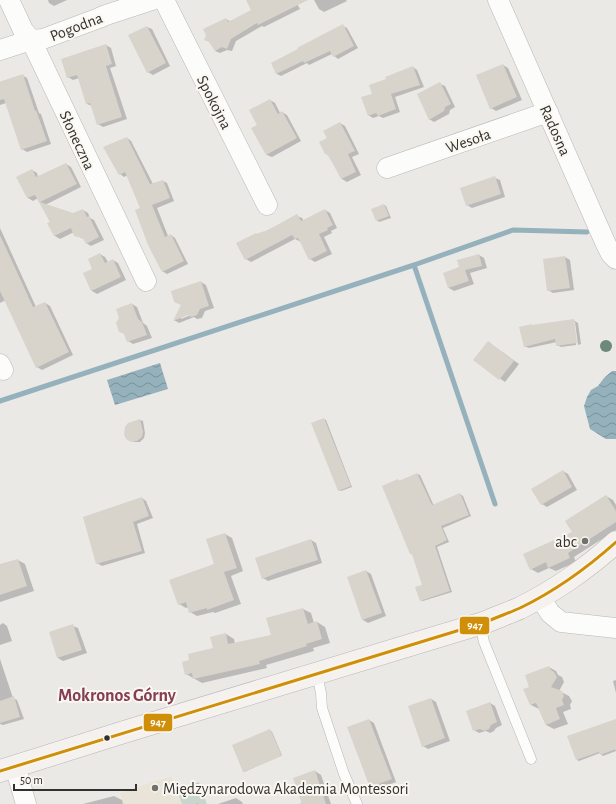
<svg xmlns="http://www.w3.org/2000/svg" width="616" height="804" viewBox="0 0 616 804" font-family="'Alegreya Sans',sans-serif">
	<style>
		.education { fill: #e9e4d7 }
		.grass { fill: url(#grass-tufts) }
		.water { fill: url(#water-waves) }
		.shadow { fill: #0003; fill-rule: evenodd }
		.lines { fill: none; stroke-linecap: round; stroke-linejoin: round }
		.stream { stroke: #95b1bc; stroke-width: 5 }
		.building { fill: #d8d3cb }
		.lane-casing { stroke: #b8b7b5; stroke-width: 11 }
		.street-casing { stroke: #b8b7b5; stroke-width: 21 }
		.secondary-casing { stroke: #b8b7b5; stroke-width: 23 }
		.lane { stroke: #fcfcfb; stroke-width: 10 }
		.street { stroke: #fcfcfb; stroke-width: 20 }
		.secondary { stroke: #f4f1ef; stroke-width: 22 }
		.bus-1-casing { stroke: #faf7f1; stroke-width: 6 }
		.bus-1 { stroke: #d08f09; stroke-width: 3 }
		.tree { fill: #6d897b }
		.poi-dot { fill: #72716f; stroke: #faf7f1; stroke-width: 1.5 }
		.bus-dot { fill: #32312f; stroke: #faf7f1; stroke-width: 1.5 }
		.labels { text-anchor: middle; stroke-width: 4; stroke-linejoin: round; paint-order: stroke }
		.street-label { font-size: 16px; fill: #32312f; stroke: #faf7f1 }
		.poi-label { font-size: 16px; fill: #32312f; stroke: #faf7f1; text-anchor: end }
		.quarter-label { font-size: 18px; font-weight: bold; fill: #843d52; stroke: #faf7f1 }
		.line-badge { stroke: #faf7f1; stroke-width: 1.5 }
		.badge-label { font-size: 11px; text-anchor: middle; font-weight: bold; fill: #fff }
	</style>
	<defs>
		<pattern id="grass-tufts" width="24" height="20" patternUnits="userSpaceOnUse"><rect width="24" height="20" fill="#c8d6cd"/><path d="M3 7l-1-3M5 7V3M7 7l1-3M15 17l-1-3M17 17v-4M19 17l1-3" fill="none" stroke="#acb8b0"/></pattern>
		<pattern id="water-waves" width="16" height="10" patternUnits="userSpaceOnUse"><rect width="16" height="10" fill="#95b1bc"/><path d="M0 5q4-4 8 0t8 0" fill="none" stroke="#7a9199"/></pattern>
	</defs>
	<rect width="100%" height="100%" fill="#eae9e6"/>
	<polygon class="education" points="172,776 175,790 197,786 204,804 123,804 120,793"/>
	<polygon class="grass" points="199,782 207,804 182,804 177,790"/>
	<g class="water">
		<polygon points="160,363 168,389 115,405 107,380"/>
		<polygon points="612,371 616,371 616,439 606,439 590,429 584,406 587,397 591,390 598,386 604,378"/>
	</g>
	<g class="shadow">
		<polygon points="48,0 67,0 54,6 49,3"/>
		<polygon points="255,0 295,0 300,9 264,27 262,26 236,41 232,51 227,50 220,53 215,51 226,19 231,22 252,11"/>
		<polygon points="314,0 346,0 347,1 324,12 319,9"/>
		<polygon points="343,26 347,28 358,48 338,59 332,54 309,65 307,63 281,76 277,74 272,63"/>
		<polygon points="147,27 152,29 170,66 153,75 148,72"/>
		<polygon points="106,45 111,48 116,66 110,68 127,119 103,127 98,124 92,106 87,104 79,78 73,80 68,77"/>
		<polygon points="503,65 508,68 522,100 496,111 491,108"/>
		<polygon points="413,67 417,70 424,87 395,97 400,112 383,118 379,116 373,118 368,115 373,94"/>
		<polygon points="22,75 27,78 39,113 41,114 51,144 27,152 22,149 6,103 0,105 0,82"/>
		<polygon points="440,84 445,86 455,107 450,110 449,114 434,122 429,119"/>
		<polygon points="270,100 275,103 280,113 282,112 287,115 301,141 272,157 267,155 253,129 258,125"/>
		<polygon points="340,123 345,126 359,154 352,157 361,175 347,182 342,179 329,155 326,154 328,139"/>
		<polygon points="127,138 131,141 153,184 163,181 167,183 174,201 157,208 168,236 171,235 175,238 188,264 167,274 162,271 141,209 128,175 124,177 120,174"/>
		<polygon points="66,164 71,167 81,187 45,205 73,214 83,210 88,213 90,218 94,220 104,240 91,246 86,243 84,239 75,235 74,232 60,239 55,236 51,223 38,198 33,201 28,198 18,177 32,170 37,173 38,177"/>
		<polygon points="495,178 500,180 505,197 472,208 467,205"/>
		<polygon points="384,205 386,206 391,218 379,222 377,220"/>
		<polygon points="325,210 330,213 337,228 331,231 332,233 324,237 332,254 315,262 310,259 301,242 295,239 251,262 246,259 268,230 297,216 302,218 304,221"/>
		<polygon points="0,228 36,307 45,303 50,306 73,355 42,370 37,367 6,300 0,303"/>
		<polygon points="100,254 105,257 108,262 113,260 118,263 126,280 97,294 92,291 84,274 94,269"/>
		<polygon points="479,255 484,258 487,268 470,273 474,284 454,291 449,288 444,274 460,268"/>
		<polygon points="565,257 570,260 574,290 553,293 548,290"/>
		<path d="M201 282 206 285 214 308 205 311 202 318 197 319 194 317 179 323 174 320ZM192 313 193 314 181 319V317Z"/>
		<polygon points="132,304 137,307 143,323 147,326 152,338 133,344 128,341 125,334"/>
		<polygon points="573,320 578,323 581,344 578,345 575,322 573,322 576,345 561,347 557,345 557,342 529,348 524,346"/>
		<polygon points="488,342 519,364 505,382 474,360"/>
		<polygon points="323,419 326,420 352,487 341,491 339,490"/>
		<polygon points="140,420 143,421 145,433 144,438 140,442 134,442 127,438 129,424"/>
		<polygon points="563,471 568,474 577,490 547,507 542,504"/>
		<polygon points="417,474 420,475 434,506 460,494 463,496 471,516 443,528 449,542 437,547 452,592 423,601 421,600 423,585 413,555 411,554 398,480 400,481"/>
		<polygon points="606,496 613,500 616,505 616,530 574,557 576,562 556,571 549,568 538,573 531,569 574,533"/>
		<polygon points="142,498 146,501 153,518 137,524 145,553 102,566 97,563"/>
		<polygon points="225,534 232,538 243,571 231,576 241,604 215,613 213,612 197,616 190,612 188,607 186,608 179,604 215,564"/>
		<polygon points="311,540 316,543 322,563 268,581 263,578"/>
		<polygon points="18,560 25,564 34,591 0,602 0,565"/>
		<polygon points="366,571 371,574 386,616 368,623 363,620"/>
		<polygon points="303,609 311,613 314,623 317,622 325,627 330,643 313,648 314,651 266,665 267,668 202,683 186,674 214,649 226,634 234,639 235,644 272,635"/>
		<polygon points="3,623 7,626 12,641 0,645 0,625"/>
		<polygon points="73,626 78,628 87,653 63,661 58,658 50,633"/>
		<polygon points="0,659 13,698 17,700 24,719 3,725 0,724"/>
		<polygon points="549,667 556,671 558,675 562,677 564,682 559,691 569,696 572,701 570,705 571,709 563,712 568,724 554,729 546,725 539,709 531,705 530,687"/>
		<polygon points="616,680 616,693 613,681"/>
		<polygon points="431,699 436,702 450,741 428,749 423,746"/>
		<polygon points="490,703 495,706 502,725 496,728 494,731 490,733 486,731 479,733 474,730"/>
		<polygon points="369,720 374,723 396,782 375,790 370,787 349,728"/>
		<polygon points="608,725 616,751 603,756 600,753 579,761 577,760"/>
		<polygon points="270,730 272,732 282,755 244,772 233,746"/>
		<polygon points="315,771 321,775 331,804 299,804 303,803"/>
		<polygon points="114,796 122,800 123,804 83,804"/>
		<polygon points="236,798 242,802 243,804 218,804"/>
	</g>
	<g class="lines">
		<g class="stream">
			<polyline points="414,265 495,504"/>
			<polyline points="0,401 414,265 513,230 587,232"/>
		</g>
	</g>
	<g class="building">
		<polygon points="246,0 308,0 258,25 257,23 231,39 227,49 222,47 215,51 209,42 204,40 206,35 203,29 226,18 228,22 251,10"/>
		<polygon points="343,24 354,46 333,57 330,51 304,63 303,61 276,74 271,63 298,49 297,48"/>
		<polygon points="147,26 166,63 147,73 128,35"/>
		<polygon points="106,44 112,64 106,66 122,117 97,125 90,103 86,104 77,75 67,78 61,59"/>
		<polygon points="503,64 517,97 490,109 476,75"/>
		<polygon points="413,66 420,85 391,94 396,109 378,116 376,113 368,116 361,97 372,94 369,85 386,79 385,77"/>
		<polygon points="23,74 35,111 36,110 47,141 21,150 4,99 0,100 0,82"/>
		<polygon points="440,82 451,104 445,107 444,111 429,120 417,94"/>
		<polygon points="270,99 278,114 282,111 297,138 266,155 251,128 257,125 249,110"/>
		<polygon points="340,122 355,151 348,154 356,172 341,179 332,162 327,154 325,154 319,142 327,138 323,131"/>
		<polygon points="127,137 150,184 163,180 170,198 152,205 165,237 171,234 184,261 162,272 148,245 135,210 140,208 125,172 119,175 103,147"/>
		<polygon points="66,163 77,184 40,202 73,213 83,209 87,217 89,216 99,237 86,244 83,238 74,236 71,228 54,236 47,223 50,222 35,195 27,198 16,177 32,169 36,177"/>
		<polygon points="495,176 501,194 466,206 460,188"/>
		<polygon points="384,204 389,216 376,221 371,209"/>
		<polygon points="325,209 333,225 327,228 328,230 319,234 327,251 309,260 298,238 295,239 292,235 245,260 236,243 256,233 256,234 268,230 297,214 301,221"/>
		<polygon points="0,235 33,307 45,302 69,352 36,368 0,291"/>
		<polygon points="100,253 105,263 113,259 121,277 91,291 83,273 92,269 88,259"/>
		<polygon points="479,254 482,266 465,270 469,281 448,288 443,273 459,267 457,260"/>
		<polygon points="565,256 570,288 547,291 543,259"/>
		<polygon points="201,281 209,306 200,309 197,315 191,317 188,315 173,321 181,305 174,302 171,291"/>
		<polygon points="132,303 138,319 142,322 147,335 127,342 124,334 119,332 116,323 119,318 116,309"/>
		<polygon points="574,319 577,343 556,346 555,339 524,347 519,327 532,324 532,325"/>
		<polygon points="488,341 514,361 499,380 473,360"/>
		<polygon points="324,418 351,486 338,491 311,423"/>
		<polygon points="140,419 143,432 142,437 137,441 131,442 126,439 124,434 125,427 128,423"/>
		<polygon points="563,470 572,487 541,505 531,489"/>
		<polygon points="417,473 432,505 460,493 469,515 441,526 447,540 435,546 450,591 420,601 415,587 422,585 412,554 410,554 382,486 398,479 399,481"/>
		<polygon points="606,495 616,511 616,522 568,553 570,558 548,568 546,562 530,570 523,554 572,532 565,521"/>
		<polygon points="142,497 149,516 133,522 142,551 96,564 83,517"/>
		<polygon points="225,533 237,568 224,572 234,600 207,610 207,608 189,613 186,602 178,605 169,580 214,564 206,539"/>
		<polygon points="311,539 318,560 277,573 262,579 255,558"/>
		<polygon points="18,559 27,586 0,595 0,564"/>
		<polygon points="366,570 382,613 362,620 347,577"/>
		<polygon points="303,608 308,624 317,621 322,639 306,644 307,646 259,661 260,664 193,679 192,673 185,675 182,662 189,660 188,654 213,648 210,637 226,633 228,644 271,635 266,618"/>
		<polygon points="73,624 82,650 57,658 49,632"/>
		<polygon points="549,666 551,670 554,672 557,677 551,687 562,691 564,696 562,700 564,705 556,708 560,719 546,725 536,703 530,705 523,689 529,687 525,675"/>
		<polygon points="14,696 20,717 0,723 0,701"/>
		<polygon points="431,698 445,738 422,747 408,706"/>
		<polygon points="490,702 497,722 491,725 489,729 484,731 480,729 473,731 466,711"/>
		<polygon points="369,719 392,779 370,787 347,727"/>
		<polygon points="616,719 616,749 600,755 599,752 576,760 567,736"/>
		<polygon points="270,729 282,756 243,772 232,745"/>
		<polygon points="315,770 326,804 302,804 293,778"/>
	</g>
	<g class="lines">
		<defs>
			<g id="lane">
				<polyline points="480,624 484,642 531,759"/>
				<polyline points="317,674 321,693 322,708 344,774 357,804"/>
			</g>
			<g id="street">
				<polyline points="9,0 23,30 31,40 146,281"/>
				<polyline points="164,0 267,205"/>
				<polyline points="498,0 605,242 611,254 616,259"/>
				<polyline points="0,50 31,40 43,39 99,18 106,15 152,0"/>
				<polyline points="387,168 548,112"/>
				<polyline points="0,364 3,370"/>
				<polyline points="540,597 550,613 561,622 616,628"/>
				<polyline points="15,766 26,804"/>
			</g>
			<path id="secondary" d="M0 771 124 732 486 622C497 617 509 613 520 608 553 592 589 567 616 542"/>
		</defs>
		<use href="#lane" class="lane-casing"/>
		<use href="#street" class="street-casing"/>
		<use href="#secondary" class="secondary-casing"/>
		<use href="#lane" class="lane"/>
		<use href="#street" class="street"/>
		<use href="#secondary" class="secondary"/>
		<defs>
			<path id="bus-1" d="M0 771 486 622C497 617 509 613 520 608 555 591 587 568 616 542"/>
		</defs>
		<use href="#bus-1" class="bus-1-casing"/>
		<use href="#bus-1" class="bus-1"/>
	</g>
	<circle class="tree" cx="606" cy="346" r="6"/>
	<g class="poi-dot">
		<circle cx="585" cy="541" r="4"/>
		<circle cx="155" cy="788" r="4"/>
	</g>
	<circle class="bus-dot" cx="107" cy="738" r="3.5"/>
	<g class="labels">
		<g class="street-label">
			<text transform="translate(76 26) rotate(-21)" y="6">Pogodna</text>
			<text transform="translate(215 102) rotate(63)" y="6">Spokojna</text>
			<text transform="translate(556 130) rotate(66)" y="6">Radosna</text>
			<text transform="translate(78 140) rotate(65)" y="6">Słoneczna</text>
			<text transform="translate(468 140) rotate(-19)" y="6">Wesoła</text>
		</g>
		<g class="poi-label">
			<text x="577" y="547">abc</text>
			<text x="163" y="794" text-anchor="start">Międzynarodowa Akademia Montessori</text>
		</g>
		<g class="quarter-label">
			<text x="117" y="701">Mokronos Górny</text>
		</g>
	</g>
	<g class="line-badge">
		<rect x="459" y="616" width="31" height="19" rx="4" fill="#d08f09"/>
		<rect x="143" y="713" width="30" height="19" rx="4" fill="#d08f09"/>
	</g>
	<g class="badge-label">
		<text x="475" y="629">947</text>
		<text x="158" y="726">947</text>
	</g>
	<path d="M14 784v6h122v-6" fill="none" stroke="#32312f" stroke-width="2"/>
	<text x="20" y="784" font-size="12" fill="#32312f" stroke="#faf7f1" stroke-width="3" paint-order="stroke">50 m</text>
</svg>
